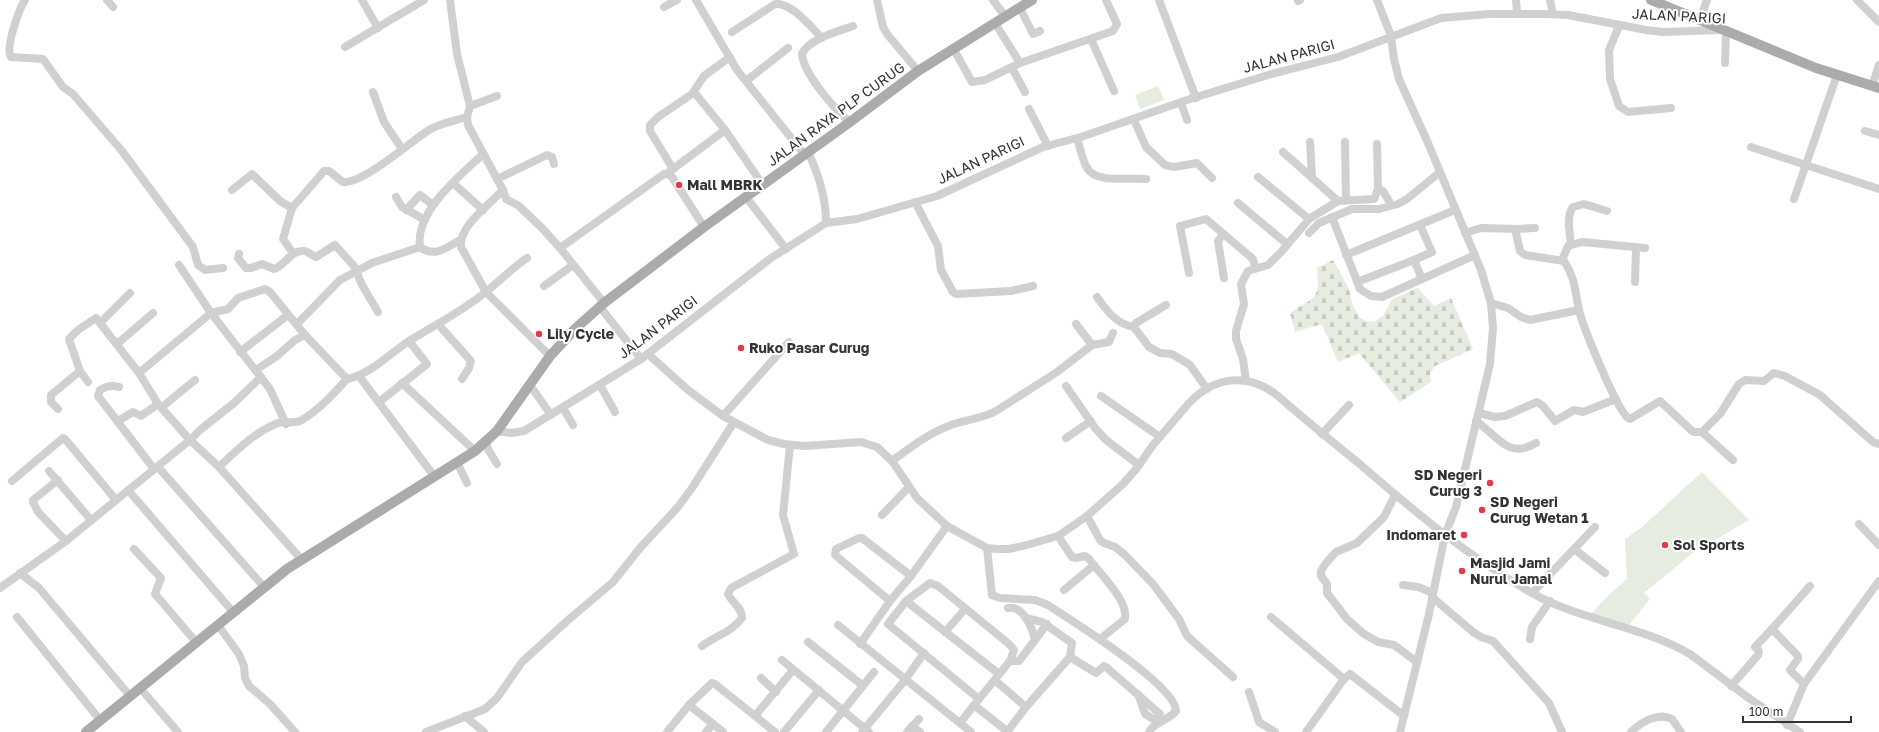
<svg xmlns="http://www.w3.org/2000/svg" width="1879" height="732" viewBox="0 0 1879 732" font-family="'Golos Text',sans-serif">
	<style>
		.grass { fill: #e6ecdf }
		.cemetery { fill: url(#cemetery-stones) }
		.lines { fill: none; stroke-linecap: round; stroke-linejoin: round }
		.minor { stroke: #d0d0d0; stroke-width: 8 }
		.major { stroke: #ababab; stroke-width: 10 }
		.poi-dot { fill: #e63946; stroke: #fff; stroke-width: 1.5 }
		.labels { text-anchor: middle; stroke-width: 4; stroke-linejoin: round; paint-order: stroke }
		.street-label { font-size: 14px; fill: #333; stroke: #fff }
		.poi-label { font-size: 14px; font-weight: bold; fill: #333; stroke: #fff; text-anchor: start }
	</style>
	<defs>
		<pattern id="cemetery-stones" width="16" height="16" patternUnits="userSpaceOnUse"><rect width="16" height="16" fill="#e6ecdf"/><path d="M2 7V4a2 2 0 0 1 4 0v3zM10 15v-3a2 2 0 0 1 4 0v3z" fill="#c6cbc0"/></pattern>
	</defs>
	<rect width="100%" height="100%" fill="#fff"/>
	<g class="grass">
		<polygon points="1158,86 1164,100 1140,109 1135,95"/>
		<polygon points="1702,472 1749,520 1694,552 1644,593 1650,599 1628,626 1591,614 1612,592 1627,579 1625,539 1641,528"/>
	</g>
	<path class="cemetery" d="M1333 260 1349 289 1352 303 1359 317 1366 321 1374 322 1383 316 1392 299 1418 288 1434 306 1451 298 1473 349 1435 366 1430 373 1431 382 1400 402 1359 353 1338 362 1322 324 1295 332 1290 313C1314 296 1321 302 1317 268Z"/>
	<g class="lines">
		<g class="minor">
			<path d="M25 0C19 9 5 48 11 57L43 59 63 87 73 94 122 151 193 247 198 265 205 270 223 268"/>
			<polyline points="107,0 113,7"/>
			<polyline points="362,0 378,28"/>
			<polyline points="450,0 457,54 470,106 467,117 468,125 503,190 506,199 519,206 543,229 560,248 604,303"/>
			<polyline points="696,0 737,70 804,154"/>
			<polyline points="877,0 883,27 887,34 918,71"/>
			<polyline points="993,0 1005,16"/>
			<polyline points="1159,0 1196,98"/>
			<polyline points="1377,0 1391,36 1394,59 1399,79 1428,143 1481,270 1491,303 1493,328 1490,364 1456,507 1445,535 1429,614 1400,732"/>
			<polyline points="1516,0 1517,13"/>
			<polyline points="1550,0 1553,14"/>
			<polyline points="1857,0 1879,22"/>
			<polyline points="1298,1 1300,0"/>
			<polyline points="664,7 677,0"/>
			<polyline points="1020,8 1033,34 1040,31"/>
			<polyline points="1700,20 1707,0"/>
			<polyline points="995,23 1020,63"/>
			<polyline points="1619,26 1609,50 1610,79 1619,106 1628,112 1671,108"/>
			<path d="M732 32 775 4C791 2 811 27 822 38"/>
			<polyline points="1091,39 1114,91"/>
			<polyline points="345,47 424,0"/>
			<polyline points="953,48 972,82 985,80 1020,63 1113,31 1117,24 1106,0"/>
			<polyline points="1725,63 1726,31"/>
			<polyline points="1012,68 1025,92"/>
			<polyline points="746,81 788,48"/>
			<polyline points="1872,86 1879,65"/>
			<polyline points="373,92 384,122 402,149"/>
			<polyline points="694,92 725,130 763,185"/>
			<polyline points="1181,103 1187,120"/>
			<polyline points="470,106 497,96"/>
			<polyline points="1029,109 1048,146"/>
			<polyline points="1134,120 1146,147 1165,165 1174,167 1197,163 1212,178"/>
			<path d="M850 122C835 110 803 73 802 54 808 39 839 31 853 26"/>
			<polyline points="1865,131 1879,135"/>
			<path d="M1077 138C1080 147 1082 159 1087 168 1096 184 1129 177 1146 179"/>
			<polyline points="1310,142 1312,178"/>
			<polyline points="1345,142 1346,200"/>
			<polyline points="1751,147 1879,189"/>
			<path d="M808 152C819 175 826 197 826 223"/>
			<polyline points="1283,152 1338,201"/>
			<polyline points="673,169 650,131 650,125 658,117 692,94 704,76 730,57"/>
			<polyline points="669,172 725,130"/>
			<polyline points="1258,177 1309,219"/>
			<polyline points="497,179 547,155 552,157 554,164"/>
			<polyline points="453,183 483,210"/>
			<polyline points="1378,189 1383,191 1389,201"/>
			<polyline points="232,190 252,174 280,201 292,208"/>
			<path d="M503 190C489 205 459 226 461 247L486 292 550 356"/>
			<polyline points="396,197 402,207 425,220"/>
			<polyline points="746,197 786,249"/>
			<polyline points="1794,199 1837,75"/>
			<polyline points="915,202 938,246 941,270 953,292 956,294 1011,291 1033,286"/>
			<polyline points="1238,203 1287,244"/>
			<polyline points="406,210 420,195 433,205"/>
			<polyline points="1332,217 1360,289 1371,296 1382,297 1475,255"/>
			<polyline points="1515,229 1535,228"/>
			<polyline points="1309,233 1319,223 1352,209 1379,209 1398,204 1407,199 1440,172"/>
			<path d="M1465 233 1481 228 1515 229 1520 251 1525 255 1564 261C1575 277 1575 291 1579 310 1583 327 1617 410 1628 418L1630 419 1660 401 1691 430 1694 432H1702L1720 414 1739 384 1745 380 1764 381 1774 373 1785 376 1820 395 1873 442 1879 444"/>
			<polyline points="1223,234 1218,241 1224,278"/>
			<path d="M460 240C446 248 435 258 420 247 415 211 460 176 483 154"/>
			<path d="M1571 244C1570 234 1566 216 1573 207L1584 204 1607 211"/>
			<polyline points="560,248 664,174 668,174 672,177 704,227"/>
			<path d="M293 253 283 239 292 208 324 171H329L343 182C362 185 411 141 429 130 440 123 454 121 467 117"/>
			<path d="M239 254 238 258 246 268H251L262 264 274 269C286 265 290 250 304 251 308 251 312 256 316 257L335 245 354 266 362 285 378 312"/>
			<polyline points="1346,255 1455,210"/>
			<polyline points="1414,260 1432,252 1420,225"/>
			<polyline points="1562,260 1568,246 1582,242 1645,248"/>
			<polyline points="179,265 211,313 270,389 286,424"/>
			<polyline points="1189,273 1180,226 1206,219 1253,259 1255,268"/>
			<polyline points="1357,282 1414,260 1422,279"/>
			<polyline points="1635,282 1636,248"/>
			<polyline points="544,286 573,265"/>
			<path d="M1097 297C1107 311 1116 324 1134 327"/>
			<polyline points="1491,303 1508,308 1521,317 1530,320 1579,310"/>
			<polyline points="1166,305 1136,323 1134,327 1149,347 1160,353 1172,354 1190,365 1207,389"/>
			<polyline points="600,307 641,359"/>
			<polyline points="101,322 130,293"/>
			<polyline points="297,324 340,280 372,263 420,247"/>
			<polyline points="438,324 471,361 469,368 462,379"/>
			<polyline points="1076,324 1092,345"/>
			<polyline points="117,344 153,313"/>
			<polyline points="240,352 288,315"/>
			<path d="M648 354 688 390 723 416 768 440 784 444 804 446 861 442 877 447 892 461 917 498 947 526 987 548 997 549H1009L1023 546 1058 536 1087 516 1123 484 1137 468 1153 445 1189 403C1215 376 1249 372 1278 396 1305 420 1334 443 1362 466 1415 512 1470 558 1532 593 1581 621 1640 625 1690 654L1750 699 1800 732"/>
			<path d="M256 370 277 356 295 340 305 335 347 379C371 374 389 354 409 341 435 325 463 311 487 291 501 280 512 268 527 258"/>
			<polyline points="139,373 211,313 228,309 238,298 265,289 270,292 305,335"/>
			<polyline points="359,376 434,476"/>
			<polyline points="261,377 234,403 200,430 190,440 219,467 301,559"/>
			<polyline points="1246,381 1243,359 1236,339 1236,331 1244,304 1241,284 1248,271 1268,265 1282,251 1309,219 1338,201 1374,199 1378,189 1377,144"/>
			<polyline points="402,383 475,451"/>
			<polyline points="530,385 551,415"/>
			<polyline points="600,385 615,412"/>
			<polyline points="1066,386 1095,428 1106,440 1139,465"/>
			<path d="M119 387C111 385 107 386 100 390L98 396 154 469"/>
			<polyline points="1101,396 1160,437"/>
			<polyline points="379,402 427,364 409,341"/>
			<polyline points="162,407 195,380"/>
			<polyline points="563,408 573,425"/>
			<polyline points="58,409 51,402 51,395 80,371"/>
			<polyline points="1479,413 1495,417 1505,416 1537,402 1543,406 1555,421 1574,410 1583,412 1616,399"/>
			<polyline points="723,416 789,342"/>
			<polyline points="118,421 133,412 141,416 158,404"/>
			<path d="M1476 421C1498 436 1508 460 1536 443"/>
			<polyline points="497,431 511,433 524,431 641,359 771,258 826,223 857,219 937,196 1043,147 1081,137 1190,99 1268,75 1338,57 1441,18 1490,14 1545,14 1568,15 1646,30 1663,32 1721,30"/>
			<polyline points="1702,432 1733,460"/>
			<polyline points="1322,434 1349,405"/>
			<polyline points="1066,438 1091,421"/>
			<polyline points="486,441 488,449 497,464"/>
			<path d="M892 461C911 447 929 433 951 425 966 419 982 419 996 411L1057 372 1092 345 1109 342 1113 333"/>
			<polyline points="457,462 467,483"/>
			<polyline points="158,467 264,587"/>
			<path d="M219 467C237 450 255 432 278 423 286 420 293 425 302 420 319 410 333 394 347 379"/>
			<polyline points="49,471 91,520"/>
			<polyline points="58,480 33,500 33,502 38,512 66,541"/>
			<polyline points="12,481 63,438 65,439 116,500"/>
			<polyline points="128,490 233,612"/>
			<polyline points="1395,495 1384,517 1357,543 1336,552 1326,563 1321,571 1321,576 1327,584 1327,593 1347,619 1364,634 1378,642 1394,645 1417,662"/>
			<polyline points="882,515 909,487"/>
			<polyline points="1087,516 1100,540 1104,543 1115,547 1124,554 1153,584 1179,619 1187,636 1233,677"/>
			<polyline points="1859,524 1879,545"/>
			<path d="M1058 536 1072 557 1076 558 1085 556 1089 559C1099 573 1129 601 1125 619L1100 639"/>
			<path d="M987 548 992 595 1000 598 1035 600 1048 605C1072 621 1176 685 1176 711 1169 720 1154 722 1149 732"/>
			<polyline points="134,549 161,578 155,594 196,642"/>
			<polyline points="1574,549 1605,573"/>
			<polyline points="20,573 39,588 130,696"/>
			<polygon points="930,583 938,586 1009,644 1014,650 1010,661 979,699 888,624 906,601"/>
			<polyline points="1403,585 1418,587 1433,593"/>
			<polyline points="0,588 66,541 190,440 158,404 139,373 96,318 78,330 69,339 80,371 88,382"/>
			<polyline points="1064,590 1094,565"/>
			<polyline points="1532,593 1595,527"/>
			<polyline points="1432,597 1473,632 1481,637 1493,641 1549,703 1562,732"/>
			<polyline points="890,601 835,555 836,549 859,538 862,538 911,576"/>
			<polyline points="906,601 999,674"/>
			<path d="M1008 608C1023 605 1032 627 1035 640L1019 661H1010"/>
			<polyline points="17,617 100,720"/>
			<polyline points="1271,617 1344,679"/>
			<polyline points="218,625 239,654 244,666 245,678 249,686 270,704 295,732"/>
			<polyline points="838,625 971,732"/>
			<polyline points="945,632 965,609"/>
			<polyline points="1530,639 1532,627 1550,601"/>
			<polyline points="1035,640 1047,624"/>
			<polyline points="808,642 862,685"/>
			<polyline points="860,644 890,601 911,576 947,526"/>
			<path d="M702 646C715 636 732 632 742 618 742 607 732 603 728 594L731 588 794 554 783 515 790 445"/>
			<polyline points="1070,657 1096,673 1104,666 1106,667 1160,714 1159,717 1155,720 1145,714 1138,694"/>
			<polyline points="782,660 869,732"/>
			<polyline points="761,678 776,692"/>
			<polyline points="998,683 1026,707"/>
			<polyline points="1804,684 1790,670 1798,659 1798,656 1772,629 1810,586"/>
			<polyline points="1731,686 1758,655 1759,651 1755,647 1772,629"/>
			<polyline points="140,688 178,732"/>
			<polyline points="1249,692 1259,722 1275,732"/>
			<polyline points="979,699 974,705 1008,732"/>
			<polyline points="689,705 723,732"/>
			<polyline points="465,716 484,732"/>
			<polyline points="755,716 793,670"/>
			<polyline points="960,723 974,705"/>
			<polyline points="1787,725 1804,684 1879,581"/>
			<polyline points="912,726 920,732"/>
			<polyline points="426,732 485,709 497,698 522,662 567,621 613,582 640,548 678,507 692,488 734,422"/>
			<polyline points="667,732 689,705 712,683 715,684 775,732"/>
			<polyline points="706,732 713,724"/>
			<polyline points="784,732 819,690"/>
			<polyline points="826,732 874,672"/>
			<polyline points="862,732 905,680 924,653"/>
			<polyline points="907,732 919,719"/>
			<polyline points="1007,732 1026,707 1070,657 1072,643 1042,622 1026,618"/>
			<polyline points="1306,732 1344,679 1350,674 1404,716"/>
			<path d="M1631 732C1641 722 1658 712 1672 719L1681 732"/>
		</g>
		<g class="major">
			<polyline points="1651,0 1816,68 1879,88"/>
			<polyline points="86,732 287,569 475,451 497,431 550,356 576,328 604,303 704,227 850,122 918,71 1032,0"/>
		</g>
	</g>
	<g class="poi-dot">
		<circle cx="679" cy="185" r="4"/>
		<circle cx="539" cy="334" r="4"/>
		<circle cx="741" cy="348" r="4"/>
		<circle cx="1490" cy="483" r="4"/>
		<circle cx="1482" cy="510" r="4"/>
		<circle cx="1464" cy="535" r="4"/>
		<circle cx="1665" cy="545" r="4"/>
		<circle cx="1462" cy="571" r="4"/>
	</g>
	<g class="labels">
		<g class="street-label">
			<text transform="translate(1679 16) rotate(3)" y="5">JALAN PARIGI</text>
			<text transform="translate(1289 56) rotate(-15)" y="5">JALAN PARIGI</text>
			<text transform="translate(836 114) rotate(-36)" y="5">JALAN RAYA PLP CURUG</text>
			<text transform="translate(981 160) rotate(-25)" y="5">JALAN PARIGI</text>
			<text transform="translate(658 327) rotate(-37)" y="5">JALAN PARIGI</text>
		</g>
		<g class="poi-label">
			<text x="687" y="190">Mall MBRK</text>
			<text x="547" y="339">Lily Cycle</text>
			<text x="749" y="353">Ruko Pasar Curug</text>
			<text x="1482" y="480" text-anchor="end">SD Negeri<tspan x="1482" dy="16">Curug 3</tspan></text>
			<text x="1490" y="507">SD Negeri<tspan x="1490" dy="16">Curug Wetan 1</tspan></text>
			<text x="1456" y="540" text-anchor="end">Indomaret</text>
			<text x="1673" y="550">Sol Sports</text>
			<text x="1470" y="568">Masjid Jami<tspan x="1470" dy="16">Nurul Jamal</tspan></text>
		</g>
	</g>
	<path d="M1743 716v6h108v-6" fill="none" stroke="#333333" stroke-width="2"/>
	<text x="1749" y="716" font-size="12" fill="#333333" stroke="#ffffff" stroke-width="3" paint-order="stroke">100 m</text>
</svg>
